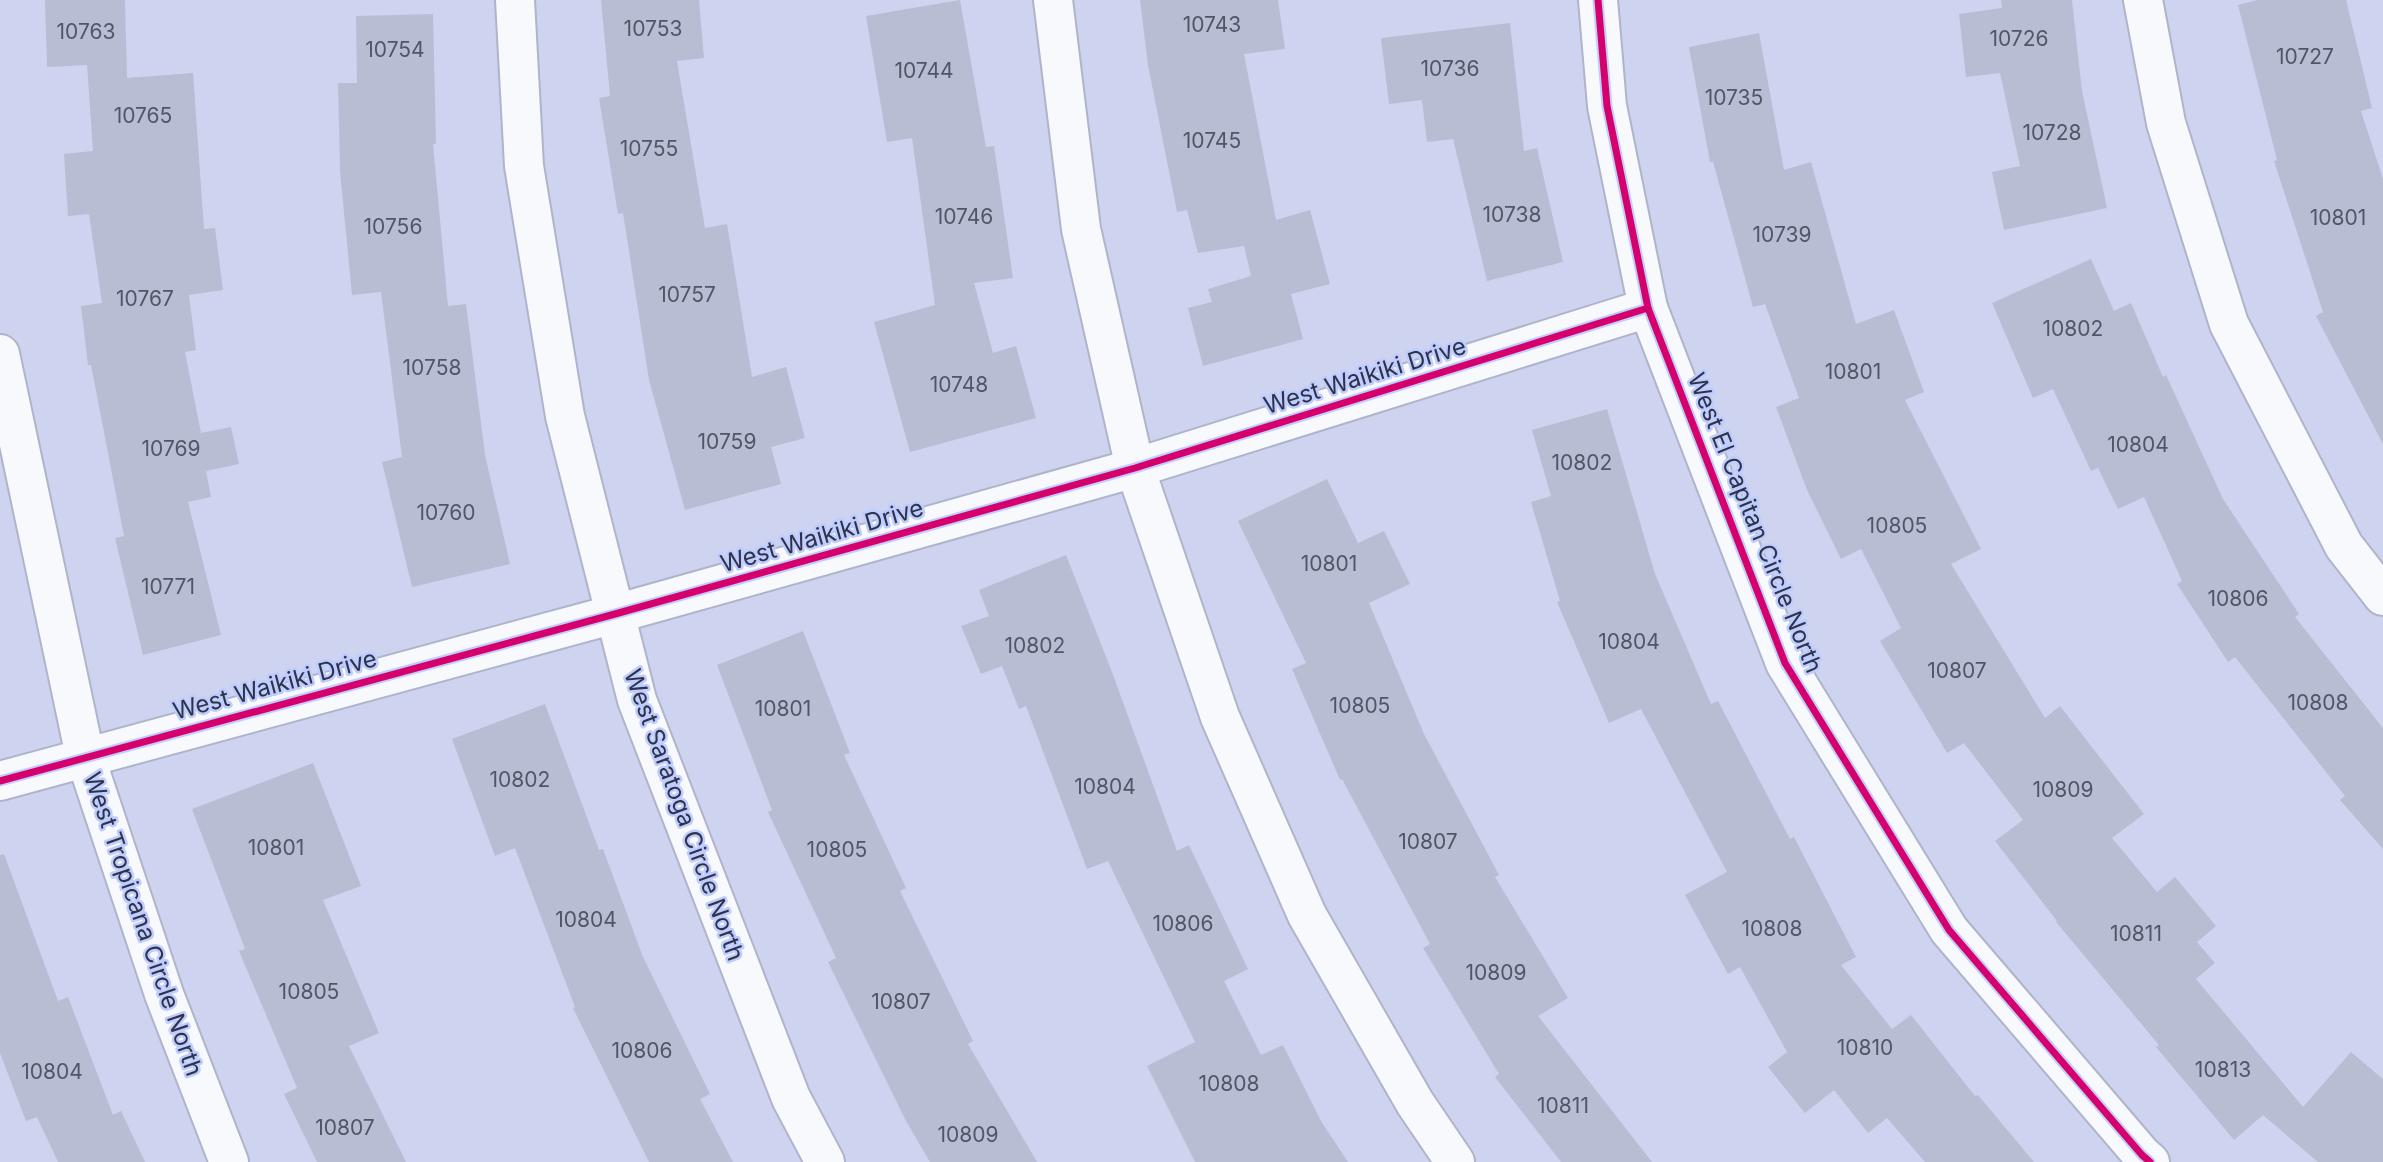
<svg xmlns="http://www.w3.org/2000/svg" width="2383" height="1162" viewBox="0 0 2383 1162" font-family="Inter,sans-serif">
	<style>
		.building { fill: #b8bdd3 }
		.lines { fill: none; stroke-linecap: round; stroke-linejoin: round }
		.minor-casing { stroke: #afb4ca; stroke-width: 42 }
		.minor { stroke: #f8f9fd; stroke-width: 38 }
		.cycleway-casing { stroke: #bfccff; stroke-width: 11 }
		.cycleway { stroke: #d6006c; stroke-width: 7 }
		.labels { text-anchor: middle; stroke-width: 5; stroke-linejoin: round; paint-order: stroke }
		.number-label { font-size: 21px; fill: #50566a }
		.street-label { font-size: 24px; fill: #2e3347; stroke: #bfccff }
	</style>
	<rect width="100%" height="100%" fill="#ced4f0"/>
	<g class="building">
		<polygon points="45,0 125,0 127,78 193,73 204,229 215,228 223,290 189,295 196,350 185,352 201,433 231,427 239,464 206,471 211,497 188,502 221,635 143,655 115,538 124,536 91,365 88,365 81,306 102,303 89,214 68,216 64,154 93,151 87,65 47,67"/>
		<polygon points="601,0 699,0 704,58 677,61 705,228 727,224 752,377 786,367 805,438 771,447 781,484 685,510 649,380 623,213 618,214 599,98 610,96"/>
		<polygon points="960,0 986,147 994,146 1013,278 974,283 993,353 1016,346 1036,418 910,452 874,322 935,305 912,138 887,142 866,16"/>
		<polygon points="1140,0 1278,0 1285,49 1244,54 1276,220 1310,210 1330,284 1291,294 1303,339 1203,366 1188,308 1212,302 1208,289 1251,276 1244,246 1198,253 1187,210 1177,212 1148,65"/>
		<polygon points="2001,0 2072,0 2082,91 2107,208 2004,230 1992,172 2020,166 2000,73 1966,77 1959,14 2002,8"/>
		<polygon points="2257,0 2346,0 2372,108 2361,111 2383,179 2383,444 2316,316 2323,312 2274,161 2277,160 2238,5"/>
		<polygon points="433,14 436,144 433,144 448,306 466,304 485,455 510,564 412,587 382,462 402,457 381,292 352,295 340,171 338,83 357,83 356,16"/>
		<polygon points="1510,23 1524,151 1537,148 1563,262 1487,281 1453,139 1427,142 1422,100 1389,104 1381,38"/>
		<polygon points="1759,33 1784,170 1811,162 1856,324 1894,310 1924,392 1905,400 1981,549 1951,564 2045,718 2060,706 2144,814 2112,838 2157,892 2175,877 2216,926 2197,942 2215,963 2196,979 2303,1107 2351,1052 2383,1079 2383,1162 2318,1162 2263,1115 2234,1140 2156,1047 2159,1045 2056,922 2057,921 1995,841 2023,820 1964,743 1947,753 1880,641 1901,628 1861,549 1841,559 1807,490 1776,407 1799,398 1765,304 1753,307 1713,162 1710,162 1689,47"/>
		<polygon points="2091,259 2114,311 2131,303 2163,377 2166,375 2223,499 2299,614 2295,617 2383,728 2383,849 2340,800 2345,796 2235,657 2228,662 2177,584 2182,581 2144,497 2118,509 2098,468 2091,471 2053,389 2033,398 1992,303"/>
		<polygon points="1607,409 1655,574 1711,704 1718,701 1790,839 1794,837 1856,957 1841,965 1892,1029 1911,1015 1975,1096 1978,1095 2034,1162 1925,1162 1887,1118 1868,1133 1834,1090 1805,1113 1768,1067 1787,1052 1740,967 1728,974 1685,895 1727,872 1641,709 1609,723 1557,602 1560,601 1531,502 1551,496 1532,430"/>
		<polygon points="1327,479 1358,543 1384,531 1410,584 1369,603 1424,734 1499,875 1495,877 1568,998 1538,1016 1652,1162 1561,1162 1495,1077 1499,1074 1423,948 1430,944 1342,779 1340,780 1292,669 1306,663 1238,521"/>
		<polygon points="1066,555 1112,672 1177,851 1189,845 1248,969 1224,981 1261,1055 1283,1045 1321,1121 1348,1162 1195,1162 1147,1066 1195,1042 1108,861 1087,869 1026,706 1019,709 1002,666 981,674 961,626 989,616 979,590"/>
		<polygon points="803,631 850,753 844,755 906,888 900,891 973,1041 968,1044 1037,1162 930,1162 906,1121 828,962 836,958 768,812 772,810 717,665"/>
		<polygon points="545,704 599,850 603,849 643,957 710,1094 700,1099 733,1162 649,1162 573,1008 575,1007 515,848 495,856 452,739"/>
		<polygon points="313,763 361,886 323,900 379,1033 349,1046 406,1162 317,1162 284,1094 297,1088 239,951 245,949 192,809"/>
		<polygon points="4,854 58,1001 68,997 113,1115 121,1111 145,1162 58,1162 37,1117 26,1121 0,1053 0,855"/>
	</g>
	<g class="lines">
		<defs>
			<g id="minor">
				<polyline points="515,0 524,166 565,416 637,700 791,1098 825,1162"/>
				<polyline points="1053,0 1081,229 1135,468 1220,717 1307,915 1415,1103 1455,1162"/>
				<polyline points="1598,0 1607,106 1648,308 1785,663 1949,930 2142,1155 2150,1162"/>
				<polyline points="2143,0 2166,123 2229,324 2344,546 2383,596"/>
				<polyline points="0,354 85,756 164,994 229,1162"/>
				<polyline points="0,781 615,614 1135,468 1648,308"/>
			</g>
		</defs>
		<use href="#minor" class="minor-casing"/>
		<use href="#minor" class="minor"/>
		<defs>
			<g id="cycleway">
				<polyline points="1598,0 1607,106 1648,308 1785,663 1949,930 2142,1155 2150,1162"/>
				<polyline points="0,781 615,614 1135,468 1648,308"/>
			</g>
		</defs>
		<use href="#cycleway" class="cycleway-casing"/>
		<use href="#cycleway" class="cycleway"/>
	</g>
	<g class="labels">
		<g class="number-label">
			<text x="1212" y="32">10743</text>
			<text x="653" y="36">10753</text>
			<text x="86" y="39">10763</text>
			<text x="2019" y="46">10726</text>
			<text x="395" y="57">10754</text>
			<text x="2305" y="64">10727</text>
			<text x="1450" y="76">10736</text>
			<text x="924" y="78">10744</text>
			<text x="1734" y="105">10735</text>
			<text x="143" y="123">10765</text>
			<text x="2052" y="140">10728</text>
			<text x="1212" y="148">10745</text>
			<text x="649" y="156">10755</text>
			<text x="1512" y="222">10738</text>
			<text x="964" y="224">10746</text>
			<text x="2338" y="225">10801</text>
			<text x="393" y="234">10756</text>
			<text x="1782" y="242">10739</text>
			<text x="687" y="302">10757</text>
			<text x="145" y="306">10767</text>
			<text x="2073" y="336">10802</text>
			<text x="432" y="375">10758</text>
			<text x="1853" y="379">10801</text>
			<text x="959" y="392">10748</text>
			<text x="727" y="449">10759</text>
			<text x="2138" y="452">10804</text>
			<text x="171" y="456">10769</text>
			<text x="1582" y="470">10802</text>
			<text x="446" y="520">10760</text>
			<text x="1897" y="533">10805</text>
			<text x="1329" y="571">10801</text>
			<text x="168" y="594">10771</text>
			<text x="2238" y="606">10806</text>
			<text x="1629" y="649">10804</text>
			<text x="1035" y="653">10802</text>
			<text x="1957" y="678">10807</text>
			<text x="2318" y="710">10808</text>
			<text x="1360" y="713">10805</text>
			<text x="783" y="716">10801</text>
			<text x="520" y="787">10802</text>
			<text x="1105" y="794">10804</text>
			<text x="2063" y="797">10809</text>
			<text x="1428" y="849">10807</text>
			<text x="276" y="855">10801</text>
			<text x="837" y="857">10805</text>
			<text x="586" y="927">10804</text>
			<text x="1183" y="931">10806</text>
			<text x="1772" y="936">10808</text>
			<text x="2136" y="941">10811</text>
			<text x="1496" y="980">10809</text>
			<text x="309" y="999">10805</text>
			<text x="901" y="1009">10807</text>
			<text x="1865" y="1055">10810</text>
			<text x="642" y="1058">10806</text>
			<text x="2223" y="1077">10813</text>
			<text x="52" y="1079">10804</text>
			<text x="1229" y="1091">10808</text>
			<text x="1563" y="1113">10811</text>
			<text x="345" y="1135">10807</text>
			<text x="968" y="1142">10809</text>
		</g>
		<g class="street-label">
			<text transform="translate(1365 376) rotate(-17)" y="8">West Waikiki Drive</text>
			<text transform="translate(1755 523) rotate(68)" y="8">West El Capitan Circle North</text>
			<text transform="translate(822 536) rotate(-16)" y="8">West Waikiki Drive</text>
			<text transform="translate(275 685) rotate(-15)" y="8">West Waikiki Drive</text>
			<text transform="translate(684 815) rotate(70)" y="8">West Saratoga Circle North</text>
			<text transform="translate(143 924) rotate(71)" y="8">West Tropicana Circle North</text>
		</g>
	</g>
</svg>
